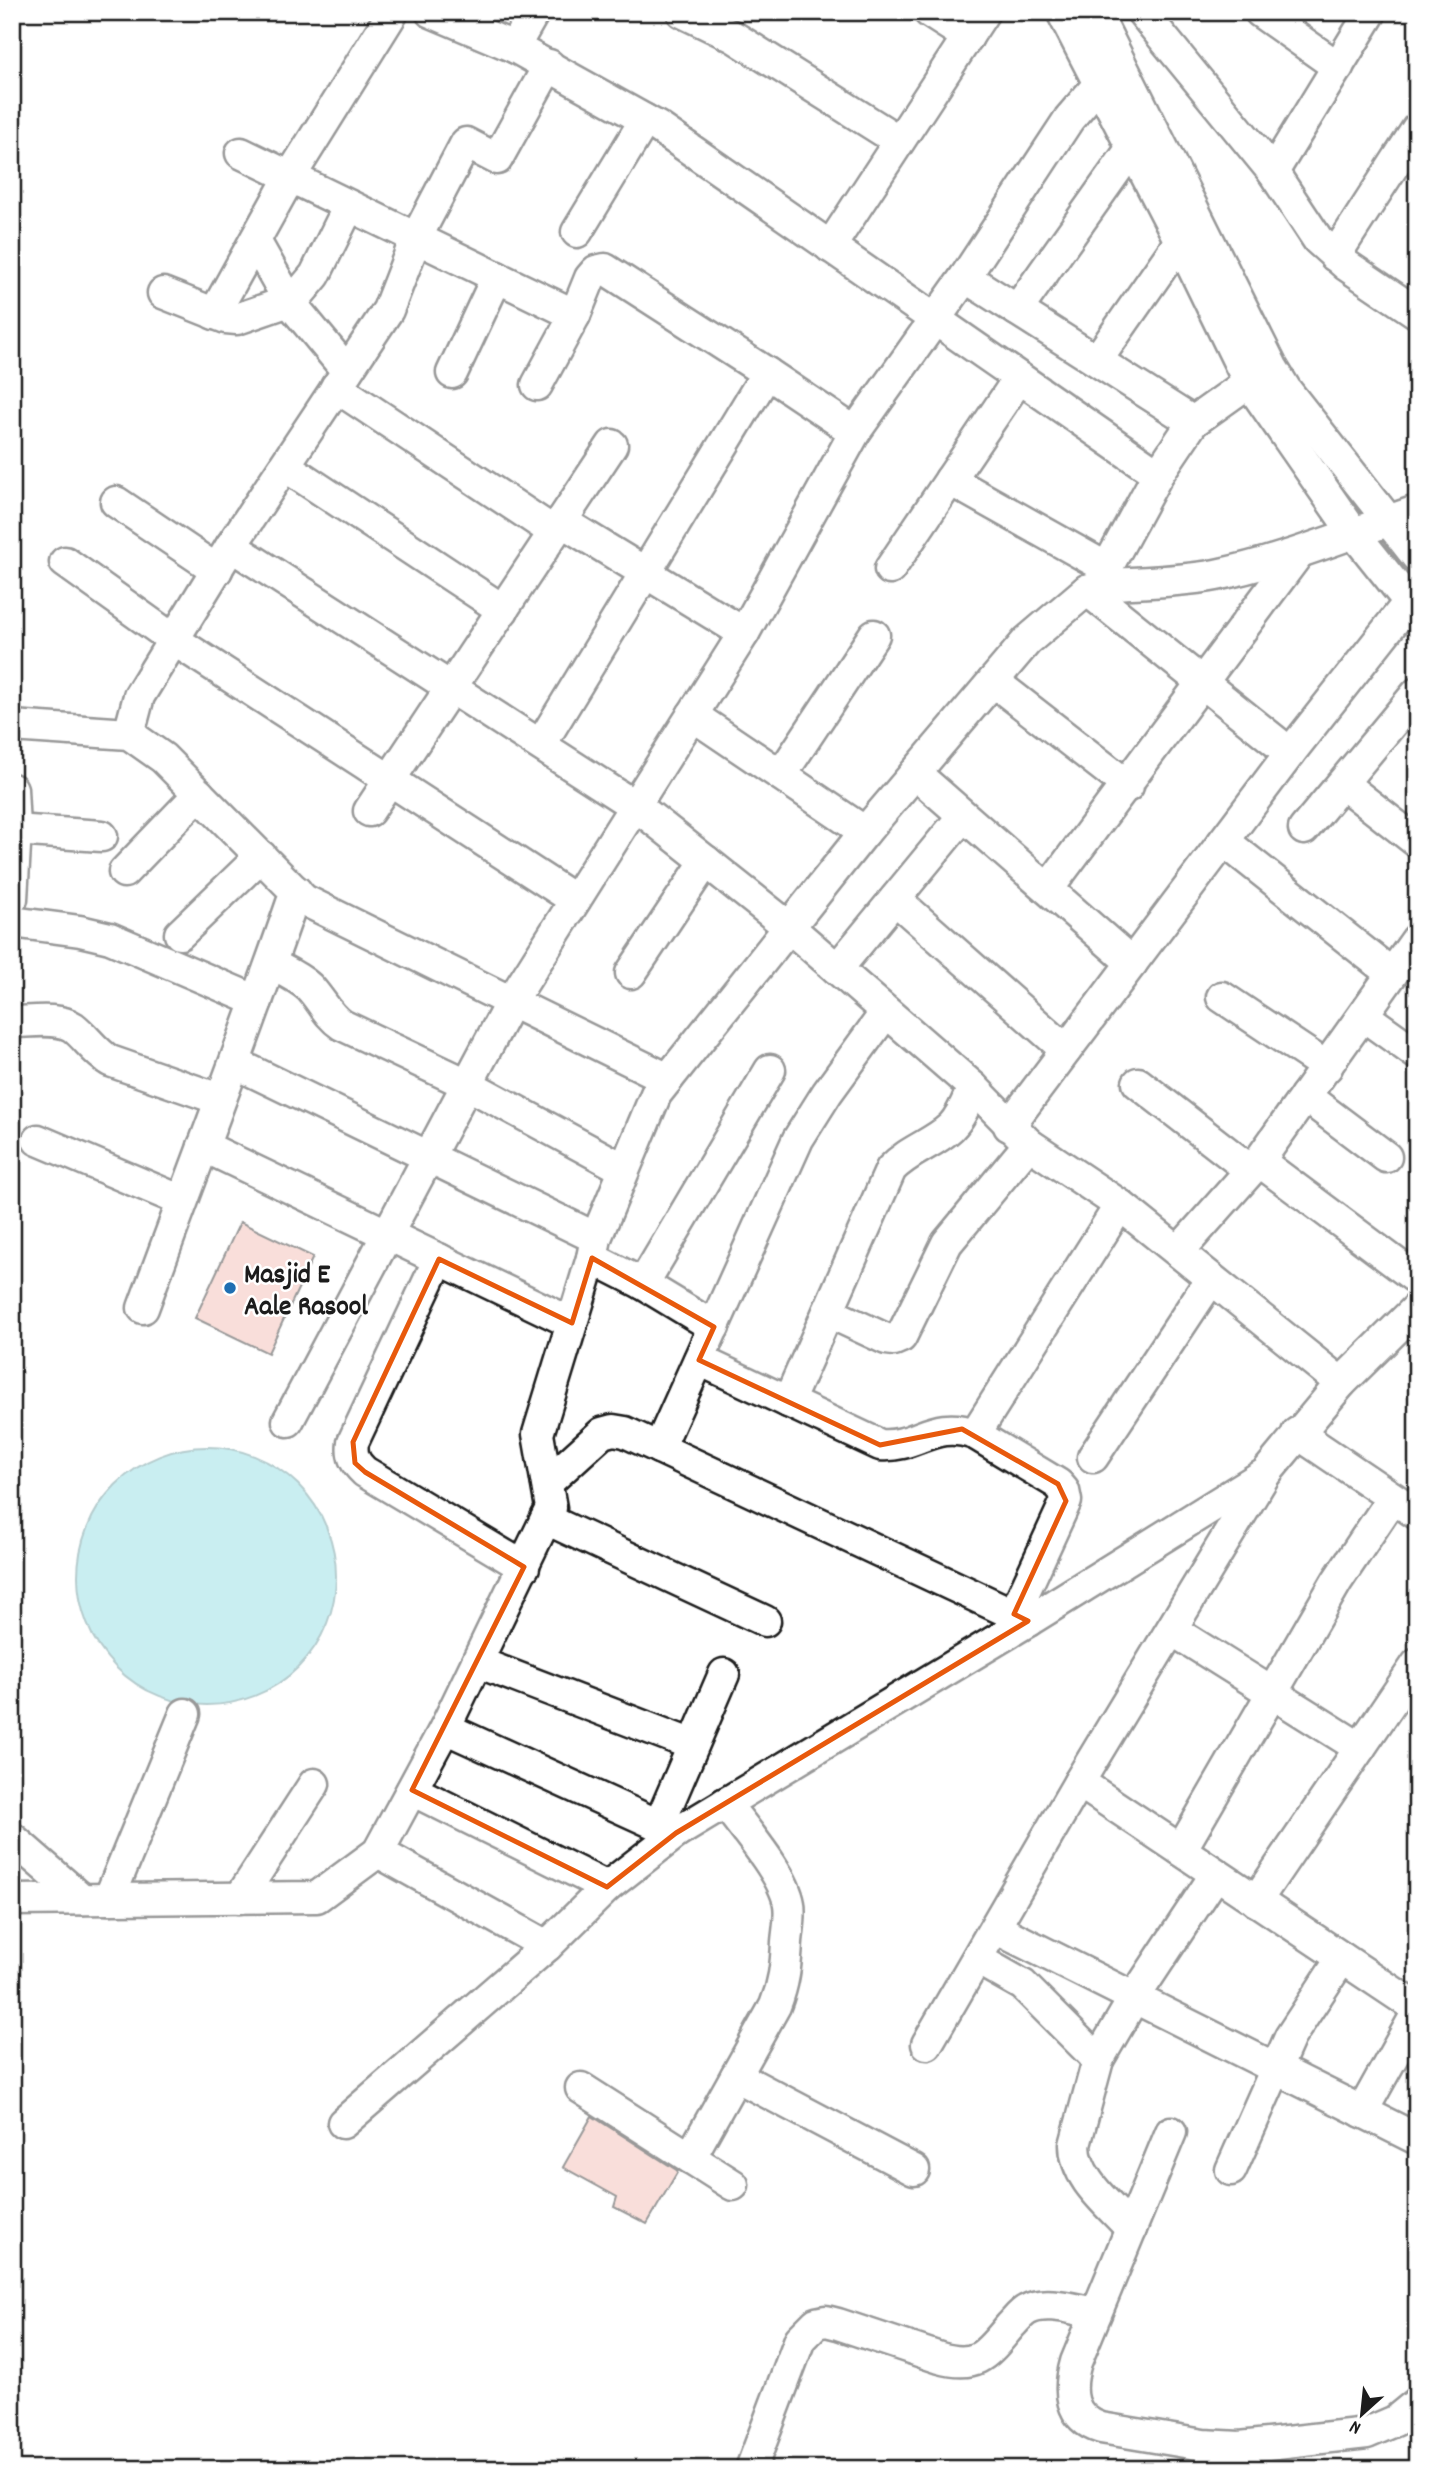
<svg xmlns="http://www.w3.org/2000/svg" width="1429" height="2481" viewBox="0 0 1429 2481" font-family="Dekko,sans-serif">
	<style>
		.water { fill: #88dae1; stroke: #5d8e92; stroke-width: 2 }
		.building { fill: #f2b7ad; stroke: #1c1c1c; stroke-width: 2 }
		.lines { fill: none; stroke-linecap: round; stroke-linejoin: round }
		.minor-casing { stroke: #1c1c1c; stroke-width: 35 }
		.minor { stroke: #fff; stroke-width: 30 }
		.marked { fill: none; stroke: #e8590c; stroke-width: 5; stroke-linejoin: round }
		.poi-dot { fill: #1f6fb2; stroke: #fff; stroke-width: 2.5 }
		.labels { text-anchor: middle; stroke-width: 5; stroke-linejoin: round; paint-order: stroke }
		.poi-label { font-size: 28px; font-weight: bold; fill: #1c1c1c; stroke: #fff; text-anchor: start }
	</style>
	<rect width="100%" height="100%" fill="#fff"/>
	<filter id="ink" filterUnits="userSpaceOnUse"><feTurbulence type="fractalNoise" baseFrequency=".0143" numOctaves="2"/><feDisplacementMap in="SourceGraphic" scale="14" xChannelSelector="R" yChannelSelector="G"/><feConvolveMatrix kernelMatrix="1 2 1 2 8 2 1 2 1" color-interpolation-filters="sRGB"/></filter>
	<g filter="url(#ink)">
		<circle class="water" cx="207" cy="1576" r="129"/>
		<g class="building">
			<polygon points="240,1222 313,1257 268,1353 195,1318"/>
			<polygon points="592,2116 678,2171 647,2224 614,2207 617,2197 563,2167"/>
		</g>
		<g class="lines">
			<defs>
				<g id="minor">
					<polyline points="431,12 514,47 658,127 1158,474"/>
					<polyline points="682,12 734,37 899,141"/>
					<polyline points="929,12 968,37"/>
					<polyline points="1062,12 1180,241 1248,381 1353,532 1417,612"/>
					<polyline points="1095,12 1272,367 1286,390 1417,557"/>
					<polyline points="1142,12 1273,172 1318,240 1346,265 1417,313"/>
					<polyline points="1260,12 1338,67"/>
					<polyline points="514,47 534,12"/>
					<polyline points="241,153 575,315"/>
					<polyline points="1273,172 1371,12"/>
					<polyline points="577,232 645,120"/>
					<polyline points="255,241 289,301 347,371"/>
					<polyline points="830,247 984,12"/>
					<polyline points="1335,256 1417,129"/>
					<polyline points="965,277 1193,422"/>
					<polyline points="163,293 226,318 237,319 289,301 299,294 315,275 349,206"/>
					<polyline points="1017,310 1132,148"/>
					<polyline points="214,314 290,177 393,12"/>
					<polyline points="1097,360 1180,241"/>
					<polyline points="452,373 497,277"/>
					<polyline points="537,385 575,315 590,278 596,271 605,269 767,373 855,432"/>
					<polyline points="336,387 554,532"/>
					<polyline points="285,466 503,610"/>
					<polyline points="950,480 1107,568"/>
					<polyline points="116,502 217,570"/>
					<polyline points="561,521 744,633"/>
					<polyline points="231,546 644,812 790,928 973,1087 1029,1144 1120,1205 1341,1383 1417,1308"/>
					<polyline points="65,562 174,640 575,900"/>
					<polyline points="890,569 1019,378"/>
					<polyline points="1102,585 1107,568 1158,474 1193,422 1263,372"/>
					<polyline points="1087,590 1290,753"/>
					<polyline points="993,681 1128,786"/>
					<polyline points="692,715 865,832"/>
					<polyline points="12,726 129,734 163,758 304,900 668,1079"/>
					<polyline points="129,734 139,696 231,546 388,310 416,238 466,143 497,159 549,65"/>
					<polyline points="541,744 767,373"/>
					<polyline points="915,773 1132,963"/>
					<polyline points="781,775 874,635"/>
					<polyline points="1343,784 1417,842"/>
					<polyline points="12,789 15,846 12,899"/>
					<polyline points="369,811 612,445"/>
					<polyline points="1304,829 1417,693"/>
					<polyline points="14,830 102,836"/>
					<polyline points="1224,841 1392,974"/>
					<polyline points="124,872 199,794"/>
					<polyline points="1048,889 1298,554"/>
					<polyline points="895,899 1066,1050"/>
					<polyline points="12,922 80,931 110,938 257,1001"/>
					<polyline points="180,934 261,856"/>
					<path d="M271 964C284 971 298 977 309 987 321 999 327 1015 342 1025L467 1084 624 1169"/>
					<polyline points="837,969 963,816"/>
					<polyline points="631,973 706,861"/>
					<polyline points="1222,997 1327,1067"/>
					<polyline points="1364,1016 1417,1054"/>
					<path d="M12 1022C30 1022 58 1017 73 1027 86 1037 95 1052 110 1061L219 1099"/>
					<polyline points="235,1063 596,1238"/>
					<polyline points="1138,1083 1250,1170"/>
					<polyline points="1305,1096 1386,1157"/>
					<polyline points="1009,1126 1290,753 1409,602"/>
					<polyline points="38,1140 182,1201"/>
					<polyline points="203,1146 572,1323"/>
					<polyline points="1259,1161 1417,1279"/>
					<polyline points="1179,1251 1259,1161 1417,939"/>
					<polyline points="592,1258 643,1284 714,1327"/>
					<path d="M439 1259 353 1442C351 1456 355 1463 365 1472L524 1567"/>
					<polyline points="643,1284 770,1070"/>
					<path d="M143 1308C194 1169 248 1031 296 891"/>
					<polyline points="828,1312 886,1339 894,1340 901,1337 947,1243 1029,1144"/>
					<path d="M699 1360 880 1445C918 1448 932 1419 975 1434L1058 1484 1064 1491 1066 1501 1014 1614"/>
					<path d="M788 1402 891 1169C909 1150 933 1144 951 1127 962 1116 967 1101 973 1087"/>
					<polyline points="288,1421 511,1002 744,633 855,432 965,277 1069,119 1099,84"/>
					<polyline points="1297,1433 1417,1514"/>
					<polyline points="975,1434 1120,1205"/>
					<polyline points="659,1448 798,1139 827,1093 886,1012"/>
					<polyline points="1093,1457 1211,1279"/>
					<polyline points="547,1483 602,1433 613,1430 625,1432 1028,1621"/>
					<polyline points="546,1519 765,1621"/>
					<polyline points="1172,1630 1360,1748"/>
					<polyline points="477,1662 693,1745"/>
					<polyline points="445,1728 676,1833"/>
					<polyline points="1079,1782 1417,2008"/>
					<polyline points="412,1790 607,1887"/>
					<polyline points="659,1825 724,1674"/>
					<polyline points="12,1838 82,1899"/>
					<polyline points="1181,1850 1337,1581 1392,1499"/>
					<polyline points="378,1852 547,1946"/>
					<polyline points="240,1898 314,1784"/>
					<polyline points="109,1899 185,1714"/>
					<path d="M12 1900 317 1897 378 1852 445 1728 551 1508 538 1434 592 1258 596 1238 656 1094 865 832 1027 641 1087 590 1102 585C1139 582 1179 582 1216 575 1285 561 1350 533 1417 511"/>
					<polyline points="1256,1901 1417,1664"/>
					<polyline points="995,1928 1417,2139"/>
					<polyline points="977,1959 1023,1985 1098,2060"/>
					<polyline points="927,2044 1079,1782 1264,1476"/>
					<polyline points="736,2076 914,2170"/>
					<polyline points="581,2088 733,2185"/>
					<polyline points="1362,2112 1417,2013"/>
					<polyline points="343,2123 547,1946 607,1887 676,1833 1028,1621 1266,1473 1341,1383"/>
					<path d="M1171 2132 1076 2362C1068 2390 1069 2418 1101 2428L1203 2445 1240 2447 1367 2433 1395 2421 1417 2403"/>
					<path d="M690 2158 775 2006C784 1984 786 1965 787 1942 788 1930 791 1916 789 1904 784 1874 744 1829 725 1803"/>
					<polyline points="1231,2170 1290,2037 1342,1958"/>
					<path d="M1131 2229C1109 2204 1075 2179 1075 2145L1098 2060 1134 1998 1216 1874"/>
					<path d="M751 2469 800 2339 816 2323 826 2321 838 2324 940 2358C979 2369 987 2353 1011 2325 1016 2320 1021 2313 1027 2310 1045 2299 1076 2310 1096 2313"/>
				</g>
			</defs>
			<use href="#minor" class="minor-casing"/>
			<use href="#minor" class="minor"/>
		</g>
	</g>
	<path d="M0 0H1429V2481H0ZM592 1258 714 1327 699 1360 880 1445 962 1429 1058 1484 1066 1501 1014 1614 1028 1621 676 1833 607 1887 412 1790 524 1567 365 1472 355 1463 353 1442 439 1259 572 1323Z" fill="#fff" fill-opacity=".55" fill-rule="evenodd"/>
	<path class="marked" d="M592 1258 714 1327 699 1360 880 1445 962 1429 1058 1484 1066 1501 1014 1614 1028 1621 676 1833 607 1887 412 1790 524 1567 365 1472 355 1463 353 1442 439 1259 572 1323Z"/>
	<circle class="poi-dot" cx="230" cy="1288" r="7"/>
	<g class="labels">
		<g class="poi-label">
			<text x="244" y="1282">Masjid E<tspan x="244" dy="32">Aale Rasool</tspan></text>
		</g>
	</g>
	<rect width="1429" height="2481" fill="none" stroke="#fff" stroke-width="42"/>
	<rect x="21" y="21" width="1387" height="2439" fill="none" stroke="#1c1c1c" stroke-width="2.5" filter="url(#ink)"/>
	<g transform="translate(1362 2414) rotate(207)" stroke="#ffffff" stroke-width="5" paint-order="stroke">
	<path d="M0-5L12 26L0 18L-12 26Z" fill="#1c1c1c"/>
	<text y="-10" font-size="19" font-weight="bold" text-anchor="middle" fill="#1c1c1c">N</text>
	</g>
</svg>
